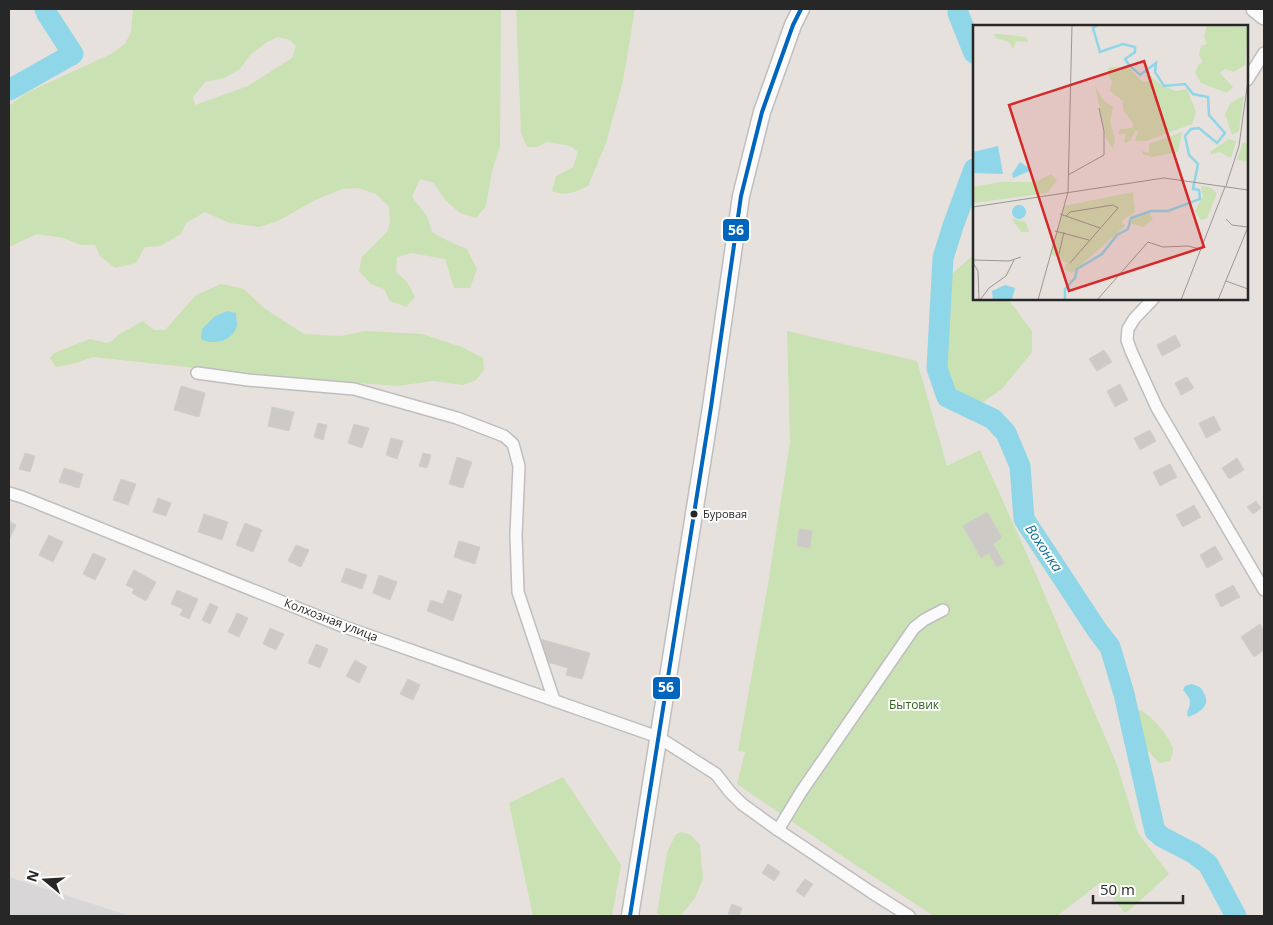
<svg xmlns="http://www.w3.org/2000/svg" width="1273" height="925" viewBox="0 0 1273 925" font-family="'Open Sans',sans-serif">
	<style>
		.industrial { fill: #d9d6d8 }
		.green { fill: #cae1b4; fill-rule: evenodd }
		.water { fill: #8fd6e8 }
		.lines { fill: none; stroke-linecap: round; stroke-linejoin: round }
		.river { stroke: #8fd6e8; stroke-width: 21 }
		.building { fill: #cdc9c6; stroke: #d1cdc8 }
		.minor-casing { stroke: #bfbdbe; stroke-width: 14 }
		.tertiary-casing { stroke: #bfbdbe; stroke-width: 18 }
		.secondary-casing { stroke: #bfbdbe; stroke-width: 19 }
		.minor { stroke: #fbfafa; stroke-width: 11 }
		.tertiary { stroke: #fbfafa; stroke-width: 15 }
		.secondary { stroke: #fbfafa; stroke-width: 16 }
		.bus-1-casing { stroke: #fff; stroke-width: 8 }
		.bus-1 { stroke: #0065bd; stroke-width: 4 }
		.bus-dot { fill: #272727; stroke: #fff; stroke-width: 2 }
		.labels { text-anchor: middle; stroke-width: 4; stroke-linejoin: round; paint-order: stroke }
		.bus-label { font-size: 11px; fill: #272727; stroke: #fff; text-anchor: start }
		.street-label { font-size: 12px; fill: #272727; stroke: #fff }
		.park-label { font-size: 12px; fill: #2d6219; stroke: #fff }
		.water-label { font-size: 14px; font-style: italic; fill: #0e6e94; stroke: #fff }
		.inset-river { fill: none; stroke: #8fd6e8; stroke-width: 2.5 }
		.inset-road { fill: none; stroke: #9a9794; stroke-width: 1 }
		.view { fill: #d62828; fill-opacity: 0.15; stroke: #d62828; stroke-width: 2.5 }
		.inset-edge { fill: none; stroke: #272727; stroke-width: 2.5 }
		.line-badge { stroke: #fff; stroke-width: 2 }
		.badge-label { font-size: 14px; text-anchor: middle; font-weight: bold; fill: #fff }
	</style>
	<rect width="100%" height="100%" fill="#e6e1dc"/>
	<polygon class="industrial" points="9,877 130,916 9,916"/>
	<g class="green">
		<path d="M133 9H501L500 147 492 171 486 206 476 218 460 213 446 201 434 183 420 179 412 197 427 216 432 232 448 241 467 249 477 269 470 288H454L445 259 411 253 397 257 396 272 407 282 415 297 406 307 390 301 384 289 371 284 359 271 362 257 387 232 390 223 389 207 376 194 358 188 342 189 315 200 278 221 259 227 229 223 205 212 186 223 181 234 160 246 145 247 136 263 115 268 100 256 95 245H80L64 238 37 234 9 247V106L26 93 111 54 125 44 131 32ZM278 37 290 40 296 46 292 58 248 86 195 105 193 97 205 82 224 78 240 69 250 55 267 42Z"/>
		<path d="M516 9H635L623 81 606 143 588 186C575 192 566 197 552 191L556 176 573 167 578 152 570 146 547 142 537 147H527L521 133Z"/>
		<polygon points="974,256 974,299 1008,299 1032,331 1032,352 1002,389 983,402 968,399 952,389 946,362 948,304 951,275 971,257"/>
		<polygon points="221,284 244,289 264,308 304,334 341,336 365,331 422,334 462,347 483,358 484,370 476,380 463,385 433,381 397,386 260,375 93,357 72,364 56,367 50,358 54,353 90,339 106,343 112,341 118,335 143,321 154,330 165,330 196,295"/>
		<polygon points="787,331 917,361 947,466 980,450 1038,579 1117,765 1138,833 1169,874 1132,908 1125,913 1100,883 1057,916 934,916 848,860 737,784 745,752 738,751 768,584 790,442"/>
		<path d="M1139 710C1150 713 1171 738 1173 749 1173 753 1171 758 1170 761L1159 763C1148 749 1124 729 1139 710Z"/>
		<polygon points="563,777 621,865 612,916 533,916 509,803"/>
		<polygon points="681,832 691,835 700,845 703,879 695,898 681,915 661,916 657,913 667,852 676,834"/>
	</g>
	<g class="water">
		<path d="M227 311 236 313C236 317 237 322 237 325 234 341 213 346 201 339L202 329 214 317Z"/>
		<path d="M1192 684 1200 687C1202 690 1206 695 1206 699 1208 708 1195 715 1188 717L1187 713C1192 701 1191 700 1183 690L1185 686Z"/>
	</g>
	<g class="lines">
		<g class="river">
			<polyline points="958,9 958,13 974,53"/>
			<polyline points="9,90 73,54 47,14 45,9"/>
			<polyline points="974,169 953,226 943,258 937,368 947,397 993,419 1006,433 1020,466 1024,519 1097,630 1110,647 1124,694 1155,831 1162,837 1193,853 1208,864 1236,916"/>
		</g>
	</g>
	<g class="building">
		<polygon points="1175,335 1181,346 1162,356 1157,345"/>
		<polygon points="1104,350 1112,362 1097,371 1089,359"/>
		<polygon points="1187,377 1194,388 1181,395 1175,383"/>
		<polygon points="1120,384 1128,400 1115,407 1107,391"/>
		<polygon points="181,386 205,393 199,417 174,410"/>
		<polygon points="272,407 294,412 289,431 268,426"/>
		<polygon points="1214,416 1221,430 1206,438 1199,423"/>
		<polygon points="318,423 327,425 323,440 314,437"/>
		<polygon points="354,424 369,428 362,448 348,443"/>
		<polygon points="1150,430 1156,441 1140,450 1134,438"/>
		<polygon points="391,438 403,441 397,459 386,455"/>
		<polygon points="25,453 35,456 30,472 19,469"/>
		<polygon points="423,453 431,455 427,468 419,466"/>
		<polygon points="457,457 472,462 463,488 449,484"/>
		<polygon points="1237,458 1244,470 1229,479 1222,468"/>
		<polygon points="1170,464 1177,477 1160,486 1153,472"/>
		<polygon points="64,468 83,474 79,488 59,482"/>
		<polygon points="121,479 136,484 128,505 113,500"/>
		<polygon points="158,498 171,503 166,516 153,512"/>
		<polygon points="1256,501 1261,508 1253,514 1247,507"/>
		<polygon points="1194,505 1201,517 1183,527 1176,515"/>
		<polygon points="987,512 1002,538 993,544 1004,563 997,567 989,553 981,558 963,526"/>
		<polygon points="204,514 228,522 222,540 198,532"/>
		<polygon points="9,521 16,525 9,540"/>
		<polygon points="245,523 262,530 253,552 236,545"/>
		<polygon points="799,529 812,531 810,548 797,546"/>
		<polygon points="49,535 63,542 53,562 39,555"/>
		<polygon points="459,541 480,547 475,564 454,557"/>
		<polygon points="296,545 309,550 301,567 288,561"/>
		<polygon points="1215,546 1223,559 1207,568 1200,555"/>
		<polygon points="93,553 106,559 95,580 83,574"/>
		<polygon points="346,568 367,575 362,589 341,582"/>
		<polygon points="134,570 156,582 146,601 132,593 134,589 126,585"/>
		<polygon points="379,575 397,582 390,600 373,593"/>
		<polygon points="1233,585 1240,597 1221,607 1215,595"/>
		<polygon points="177,590 198,599 189,619 180,615 183,609 171,604"/>
		<polygon points="448,590 462,595 453,621 427,611 431,600 443,604"/>
		<polygon points="210,603 218,607 210,624 202,620"/>
		<polygon points="237,613 248,618 239,637 228,632"/>
		<polygon points="1260,624 1264,631 1264,650 1254,657 1241,637"/>
		<polygon points="270,628 284,634 276,650 263,644"/>
		<polygon points="537,638 590,653 582,679 566,675 568,668 547,662"/>
		<polygon points="316,644 328,649 320,668 308,663"/>
		<polygon points="355,660 367,667 359,683 346,676"/>
		<polygon points="408,679 420,685 413,700 400,694"/>
		<polygon points="768,864 780,872 774,881 762,873"/>
		<polygon points="805,879 813,884 804,897 796,891"/>
		<polygon points="732,904 742,908 739,916 734,916 728,914"/>
	</g>
	<g class="lines">
		<defs>
			<g id="minor">
				<polyline points="1247,80 1264,53"/>
				<polyline points="1153,299 1134,319 1128,329 1127,340 1131,351 1157,408 1264,590"/>
				<polyline points="197,373 248,380 354,389 457,418 504,436 513,444 519,466 516,535 518,592 554,700"/>
				<polyline points="9,493 22,497 342,626 658,737 716,774 730,792 742,804 778,830 871,892 909,916"/>
				<polyline points="778,830 801,792 914,628 924,620 943,610"/>
			</g>
			<polyline id="tertiary" points="1254,9 1264,17"/>
			<polyline id="secondary" points="630,916 711,407 741,196 762,112 793,25 801,9"/>
		</defs>
		<use href="#minor" class="minor-casing"/>
		<use href="#tertiary" class="tertiary-casing"/>
		<use href="#secondary" class="secondary-casing"/>
		<use href="#minor" class="minor"/>
		<use href="#tertiary" class="tertiary"/>
		<use href="#secondary" class="secondary"/>
		<defs>
			<polyline id="bus-1" points="630,916 711,407 741,196 762,112 793,25 801,9"/>
		</defs>
		<use href="#bus-1" class="bus-1-casing"/>
		<use href="#bus-1" class="bus-1"/>
	</g>
	<circle class="bus-dot" cx="694" cy="514" r="4.5"/>
	<g class="labels">
		<g class="bus-label">
			<text x="703" y="518">Буровая</text>
		</g>
		<g class="street-label">
			<text transform="translate(331 620) rotate(21)" y="4">Колхозная улица</text>
		</g>
		<g class="park-label">
			<text x="914" y="709">Бытовик</text>
		</g>
		<g class="water-label">
			<text transform="translate(1044 548) rotate(56)" y="5">Вохонка</text>
		</g>
	</g>
	<g transform="translate(973 25)">
		<rect width="275" height="275" fill="#e6e1dc"/>
		<path d="M234 0 275 2 272 40 261 47 252 44 247 48 260 62 254 68 228 58 222 48 226 39 230 38 226 30 228 21 234 19 231 12ZM26 9 53 12 55 17 43 16 40 24 36 17 23 13 21 9ZM136 42H155L170 57 176 56 173 51 177 50 188 60 203 66 214 64 223 87 219 99 173 116H162L165 106H162L157 116 151 118 153 108 145 110 147 104 159 103 160 98 150 85V76L137 66 139 57 134 48ZM122 61 131 76 140 82 137 97 142 114 140 124 133 113ZM271 70 266 106 259 110 252 89 257 79ZM209 107 205 127 179 132 170 129 169 126 176 128V119ZM256 114 263 116 258 133 246 127 238 130V126ZM270 117 275 119V137L264 135ZM78 149 84 155 74 168 0 178V162L28 157H63ZM228 161 236 162 244 168 234 193 228 195 222 186 230 171ZM160 167 162 187 148 196 152 201 99 248 91 244 94 238 78 229 91 181ZM176 188 180 194 171 202 159 199V194ZM38 193 53 197 56 207H48Z" fill="#cae1b4"/>
		<path d="M25 121 30 149 0 148V127ZM47 137 59 145 40 153 39 149ZM39 187a7 7 0 1 1 14 0a7 7 0 1 1-14 0ZM32 260 42 263 39 274 20 275 19 266Z" fill="#8fd6e8"/>
		<path class="inset-river" d="M92 275V264L102 253 104 244 129 229 144 210 155 204 158 193 178 186H195L227 174 226 165 220 164 225 139 216 130 212 111 218 104 226 103 244 118 252 108 236 90 235 72 220 69 212 59 191 61 182 47 183 38 167 50 156 40 152 34 162 27V22L150 19 127 27 120 3 124 0"/>
		<path class="inset-road" d="M95 150 131 130V106L126 83M253 161 266 121 275 55M0 182 191 153 275 165M87 189 127 203M93 191 97 187 140 180 145 183 97 238M253 194 259 200 274 202M82 206 116 215M86 229 91 207M0 235 36 236 48 232M0 238 5 246 6 275M253 256 275 264M7 275 16 263 33 251 41 235M65 275 95 167 99 0M124 275 175 217 190 222 215 221 227 224M208 275 252 162M245 275 275 202"/>
		<path class="view" d="M171 36 231 222 96 266 36 80Z"/>
		<rect width="275" height="275" class="inset-edge"/>
	</g>
	<g class="line-badge">
		<rect x="722" y="218" width="28" height="24" rx="5" fill="#0065bd"/>
		<rect x="652" y="676" width="29" height="24" rx="5" fill="#0065bd"/>
	</g>
	<g class="badge-label">
		<text x="736" y="235">56</text>
		<text x="666" y="692">56</text>
	</g>
	<rect width="1273" height="925" fill="none" stroke="#272727" stroke-width="20"/>
	<g transform="translate(45 880) rotate(288)" stroke="#ffffff" stroke-width="4" paint-order="stroke">
	<path d="M0-4L9 19L0 12L-9 19Z" fill="#272727"/>
	<text y="-8" font-size="14" font-weight="bold" text-anchor="middle" fill="#272727">N</text>
	</g>
	<path d="M1093 895v8h90v-8" fill="none" stroke="#272727" stroke-width="2.5"/>
	<text x="1100" y="895" font-size="15" fill="#272727" stroke="#ffffff" stroke-width="4" paint-order="stroke">50 m</text>
</svg>
